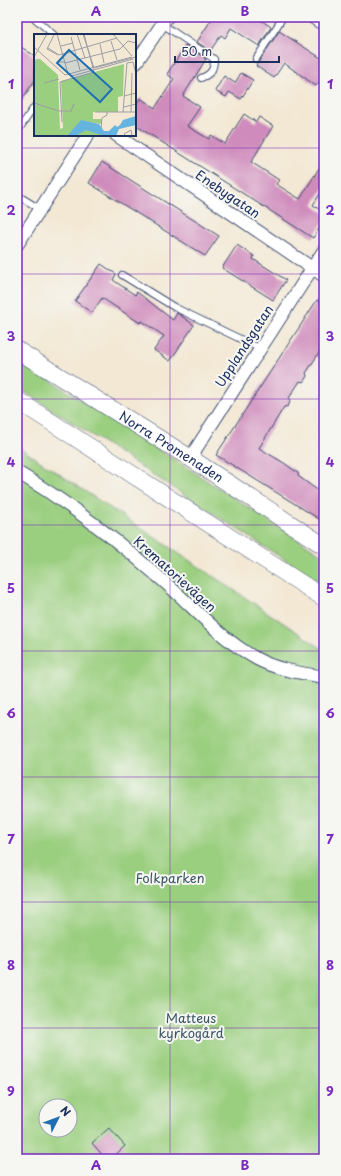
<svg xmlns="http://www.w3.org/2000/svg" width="341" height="1176" viewBox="0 0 341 1176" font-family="'Playpen Sans',sans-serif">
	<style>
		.green { fill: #9bcf80; stroke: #5b7f6f; fill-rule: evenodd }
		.building { fill: #cf8bbc }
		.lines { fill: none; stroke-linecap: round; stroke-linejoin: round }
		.lane-casing { stroke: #3b4b70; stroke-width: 8 }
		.street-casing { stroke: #3b4b70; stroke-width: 14 }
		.secondary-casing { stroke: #3b4b70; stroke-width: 18 }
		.lane { stroke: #fff; stroke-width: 6 }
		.street { stroke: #fff; stroke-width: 12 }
		.secondary { stroke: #fff; stroke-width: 17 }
		.grid { fill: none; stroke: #7b2cbf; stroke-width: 1; stroke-opacity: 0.55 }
		.labels { text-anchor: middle; stroke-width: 4; stroke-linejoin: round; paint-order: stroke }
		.street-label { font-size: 13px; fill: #1b2f5e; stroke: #f6f6f2 }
		.park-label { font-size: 13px; fill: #3b5766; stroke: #f6f6f2 }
		.inset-road { fill: none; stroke: #9d9ea5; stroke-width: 1 }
		.view { fill: #1f6fb2; fill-opacity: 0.15; stroke: #1f6fb2; stroke-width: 2 }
		.inset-edge { fill: none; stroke: #1b2f5e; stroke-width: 2 }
		.neatline { fill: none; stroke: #7b2cbf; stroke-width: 1.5 }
		.grid-label { font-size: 13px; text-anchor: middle; font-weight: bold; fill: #7b2cbf }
	</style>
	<rect width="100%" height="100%" fill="#f6f6f2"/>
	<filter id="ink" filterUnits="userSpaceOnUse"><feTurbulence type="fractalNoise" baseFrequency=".025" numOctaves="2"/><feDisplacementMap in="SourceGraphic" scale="8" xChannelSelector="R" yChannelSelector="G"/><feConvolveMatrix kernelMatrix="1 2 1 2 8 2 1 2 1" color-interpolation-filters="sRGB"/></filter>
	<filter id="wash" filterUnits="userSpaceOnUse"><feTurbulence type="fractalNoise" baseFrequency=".012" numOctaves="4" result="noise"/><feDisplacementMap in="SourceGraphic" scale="16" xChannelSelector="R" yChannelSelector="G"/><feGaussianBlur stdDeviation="0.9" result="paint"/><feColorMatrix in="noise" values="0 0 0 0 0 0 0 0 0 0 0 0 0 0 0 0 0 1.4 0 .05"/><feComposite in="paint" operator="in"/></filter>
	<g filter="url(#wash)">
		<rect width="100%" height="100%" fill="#f3e8d4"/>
		<g class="green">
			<polygon points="17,359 324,556 324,585 17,387"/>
			<path d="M17 446 324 650V1159H17ZM46 1106H70V1130H46Z"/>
		</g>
		<g id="blocks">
			<g class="building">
				<polygon points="213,17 256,17 271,27 259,46 231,28 225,38 221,35 210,51 197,42"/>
				<polygon points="279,31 324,60 324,74 316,86 284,63 274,78 256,66"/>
				<polygon points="186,45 206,59 183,96 200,107 187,126 209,139 211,135 225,144 244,114 256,122 259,117 273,126 251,162 279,180 276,184 300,199 324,160 324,187 313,205 324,213 324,221 313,238 135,125 135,107 140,98 155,108 174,79 167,74"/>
				<polygon points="21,47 35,56 35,80 17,107 17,53"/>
				<polygon points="241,73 253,80 241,99 229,92 226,97 215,91 224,76 235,83"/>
				<polygon points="102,162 219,236 205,256 89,183"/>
				<polygon points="237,245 254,256 253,259 286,280 273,300 222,268"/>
				<polygon points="101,264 116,274 113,280 135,295 137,292 173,320 177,313 194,325 170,361 154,350 164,336 142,321 140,323 102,298 92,313 75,301"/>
				<polygon points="317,300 324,304 324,345 306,373 307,376 303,382 300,381 289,398 290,402 288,406 284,407 259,448 284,463 298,473 298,476 324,495 324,522 216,455"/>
				<polygon points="109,1128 125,1146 111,1159 106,1159 92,1143"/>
			</g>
		</g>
	</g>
	<g filter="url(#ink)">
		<use href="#blocks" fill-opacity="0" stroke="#3b4b70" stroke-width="1"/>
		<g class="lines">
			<defs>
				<g id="lane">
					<polyline points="33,17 54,35"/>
					<path d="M162 24 214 59C214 70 211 74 201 78"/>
					<polyline points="256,59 283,17"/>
					<polyline points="17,132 35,106"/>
					<polyline points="17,195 40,209"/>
					<polyline points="122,275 174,307 259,348"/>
				</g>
				<g id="street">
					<polyline points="312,17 324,25"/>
					<polyline points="135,64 167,17"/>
					<polyline points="116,135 324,276"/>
					<polyline points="17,245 88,135"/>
					<polyline points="190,458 324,250"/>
					<path d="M17 472C69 503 116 539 161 579 193 606 220 639 257 659 277 670 302 673 324 677"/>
				</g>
				<g id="secondary">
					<path id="s1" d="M17 350 190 458 324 546"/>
					<polyline points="17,400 324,598"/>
				</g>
			</defs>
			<use href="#lane" class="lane-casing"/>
			<use href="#street" class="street-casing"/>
			<use href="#secondary" class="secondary-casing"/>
			<use href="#lane" class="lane"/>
			<use href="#street" class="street"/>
			<use href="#secondary" class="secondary"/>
		</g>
	</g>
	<path class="grid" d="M170 17V1159M17 148H324M17 274H324M17 399H324M17 525H324M17 651H324M17 777H324M17 902H324M17 1028H324"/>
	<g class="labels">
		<g class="street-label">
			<text transform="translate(228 194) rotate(34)" y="5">Enebygatan</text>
			<text transform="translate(244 346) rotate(-57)" y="5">Upplandsgatan</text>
			<text dy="5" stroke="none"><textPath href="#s1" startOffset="182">Norra Promenaden</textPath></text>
			<text transform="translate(175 574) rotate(42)" y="5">Krematorievägen</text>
		</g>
		<g class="park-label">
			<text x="170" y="883">Folkparken</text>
			<text x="191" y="1023">Matteus<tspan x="191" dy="15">kyrkogård</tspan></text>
		</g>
	</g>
	<g transform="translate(34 34)">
		<rect width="102" height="102" fill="#f3e8d4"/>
		<path d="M2 25H6L24 41 26 95 29 94 27 47 90 30 89 62 84 63V78H59V85H68V94L67 90 49 87 73 102H0V69L3 71 0 68V29Z" fill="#9bcf80"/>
		<path d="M102 82V91L85 95 82 102H70L52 96 41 102H33L47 86 65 90 70 97H75L81 91 83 93 86 91 89 86Z" fill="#65b3df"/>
		<path class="inset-road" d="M23 0 34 40M43 0 51 24M49 0 60 34 102 23M79 0 98 22M20 1 13 15 24 21M37 3 46 36M77 7 83 26M66 10 70 29M27 12 39 9M0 13 31 41 98 23M14 14 25 21 83 4M29 22 24 28H31M0 23 13 0M31 29 86 15 94 7 102 9M38 42 99 25M10 49 25 45M90 62 102 59M0 69 25 77H38M90 73 102 70M37 77 40 70 38 75M61 78H102M89 78 93 29 99 28 102 40M97 78 98 39M28 88 26 48 60 38 50 0M67 94 68 84 73 81V78M92 102 90 100 97 96 98 102"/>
		<path class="view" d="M35 16 78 55 66 68 23 29Z"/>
		<rect width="102" height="102" class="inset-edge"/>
	</g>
	<rect width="341" height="1176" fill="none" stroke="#f6f6f2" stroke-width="44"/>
	<g transform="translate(58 1118) rotate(48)"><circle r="19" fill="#f6f6f2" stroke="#9ea6b7"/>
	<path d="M0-3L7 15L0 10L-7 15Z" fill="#1f6fb2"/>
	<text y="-6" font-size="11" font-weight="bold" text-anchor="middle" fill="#1b2f5e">N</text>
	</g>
	<path d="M175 56v6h104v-6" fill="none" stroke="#1b2f5e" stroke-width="2"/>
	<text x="181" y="56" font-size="12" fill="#1b2f5e" stroke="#f6f6f2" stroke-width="3" paint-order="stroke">50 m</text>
	<rect x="22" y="22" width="297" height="1132" class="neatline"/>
	<g class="grid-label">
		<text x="96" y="16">A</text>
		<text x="245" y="16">B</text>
		<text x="11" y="89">1</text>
		<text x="330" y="89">1</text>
		<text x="11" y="215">2</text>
		<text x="330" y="215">2</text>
		<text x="11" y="341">3</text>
		<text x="330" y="341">3</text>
		<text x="11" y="467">4</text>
		<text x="330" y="467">4</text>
		<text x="11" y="593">5</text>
		<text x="330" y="593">5</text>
		<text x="11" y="718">6</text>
		<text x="330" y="718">6</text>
		<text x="11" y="844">7</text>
		<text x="330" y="844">7</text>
		<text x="11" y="970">8</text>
		<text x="330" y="970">8</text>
		<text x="11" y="1096">9</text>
		<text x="330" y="1096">9</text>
		<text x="96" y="1170">A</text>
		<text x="245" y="1170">B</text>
	</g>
</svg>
